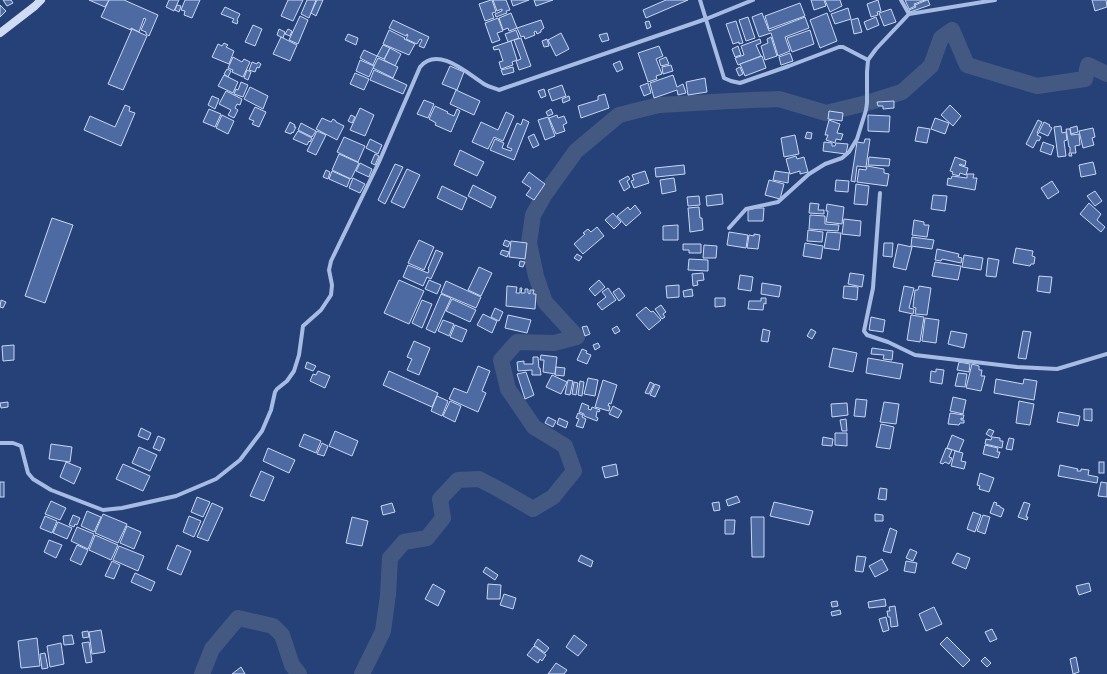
<svg xmlns="http://www.w3.org/2000/svg" width="1107" height="674" viewBox="0 0 1107 674" font-family="'Source Sans 3',sans-serif">
	<style>
		.lines { fill: none; stroke-linecap: round; stroke-linejoin: round }
		.river { stroke: #445982; stroke-width: 16 }
		.building { fill: #4d6ba2; stroke: #c9d8f3 }
		.minor { stroke: #a7bce3; stroke-width: 4 }
		.secondary { stroke: #d0dcf3; stroke-width: 8 }
	</style>
	<rect width="100%" height="100%" fill="#254178"/>
	<g class="lines">
		<g class="river">
			<polyline points="202,674 212,649 238,618 273,626 282,635 292,665 299,674"/>
			<polyline points="362,674 383,631 388,595 390,558 404,542 427,538 443,518 440,499 458,480 479,479 502,491 533,509 553,497 574,471 565,446 534,427 508,389 501,360 517,342 554,343 577,337 545,302 536,276 529,243 533,215 545,194 576,151 619,115 659,105 730,101 779,99 826,113 867,103 902,92 931,66 941,38 952,30 967,65 1037,86 1085,79 1088,65 1107,74"/>
		</g>
	</g>
	<g class="building">
		<polygon points="3,0 11,0 13,3 7,6"/>
		<polygon points="89,0 109,0 105,7"/>
		<polygon points="109,0 124,0 158,15 149,36 146,34 146,32 141,30 146,19 144,18 139,32 131,28 131,30 101,17"/>
		<polygon points="169,0 179,0 174,11 166,7"/>
		<polygon points="185,0 200,0 192,18 184,15 185,11 181,10"/>
		<polygon points="288,0 303,0 293,21 281,16"/>
		<polygon points="307,0 316,0 309,18 301,14"/>
		<polygon points="317,0 323,0 316,16 311,13"/>
		<polygon points="491,0 492,0 496,12 492,13 494,18 485,21 479,4"/>
		<polygon points="493,0 506,0 510,10 506,11 507,13 496,17 495,14 502,11 502,9 497,11"/>
		<polygon points="511,0 529,0 513,6"/>
		<polygon points="534,0 553,0 536,6"/>
		<polygon points="666,0 688,0 646,18 643,10"/>
		<polygon points="811,0 824,0 826,6 814,10"/>
		<polygon points="825,0 840,0 842,6 830,12"/>
		<polygon points="878,0 881,11 877,12 878,15 871,17 867,4"/>
		<polygon points="905,0 925,0 914,4 915,6 909,9"/>
		<polygon points="927,0 928,0 930,5 910,12 909,10 916,7 915,5"/>
		<polygon points="1092,0 1106,0 1107,7 1095,11"/>
		<polygon points="800,3 805,16 769,29 765,16"/>
		<polygon points="0,5 6,11 0,17"/>
		<polygon points="177,5 181,6 179,12 175,10"/>
		<polygon points="225,7 240,14 237,20 238,21 237,24 232,22 234,19 221,14"/>
		<polygon points="848,8 851,19 835,24 831,14"/>
		<polygon points="891,9 896,22 884,26 879,13"/>
		<polygon points="511,13 517,28 509,31 508,28 503,30 499,18"/>
		<polygon points="762,13 769,31 805,17 809,28 785,37 790,51 778,56 771,33 759,37 752,17"/>
		<polygon points="827,13 837,41 820,48 810,20"/>
		<polygon points="300,16 308,20 298,44 289,40"/>
		<polygon points="748,17 755,38 746,41 739,20"/>
		<polygon points="876,17 879,25 867,30 864,22"/>
		<polygon points="498,18 503,31 497,33 500,40 492,43 485,23"/>
		<polygon points="858,18 862,32 854,34 851,20"/>
		<polygon points="393,20 429,37 424,48 419,46 422,40 420,39 417,44 406,39 408,35 407,34 406,36 389,28"/>
		<polygon points="541,20 544,28 541,30 541,32 537,34 536,31 534,32 535,35 525,39 524,36 521,37 517,28"/>
		<polygon points="649,21 651,27 647,29 645,22"/>
		<polygon points="736,21 743,43 739,44 739,42 733,44 726,24"/>
		<polygon points="253,25 262,29 255,46 245,42"/>
		<polygon points="132,29 147,36 123,90 108,84"/>
		<polygon points="279,29 285,32 283,38 277,35"/>
		<polygon points="288,29 292,31 290,36 285,34"/>
		<polygon points="389,30 405,38 404,39 415,44 409,55 383,44"/>
		<polygon points="516,30 519,38 508,42 505,34"/>
		<polygon points="810,30 814,44 792,52 787,38"/>
		<polygon points="561,33 569,49 556,56 548,40"/>
		<polygon points="607,33 609,40 602,42 599,35"/>
		<polygon points="348,34 358,38 356,45 345,40"/>
		<polygon points="281,37 297,45 290,61 273,54"/>
		<polygon points="771,37 777,56 765,60 761,46 768,43 767,39"/>
		<polygon points="521,38 531,66 519,70 516,61 521,59 514,40"/>
		<polygon points="547,39 549,46 544,47 542,41"/>
		<polygon points="760,39 761,43 756,45 761,56 738,65 735,58 744,55 741,46"/>
		<polygon points="511,41 517,60 512,62 513,65 501,69 499,62 503,61 499,49 494,50 493,47"/>
		<polygon points="224,43 228,45 226,47 234,51 229,64 212,57 218,44 222,46"/>
		<polygon points="383,45 390,48 384,59 377,56"/>
		<polygon points="659,46 663,56 656,59 662,74 656,76 657,79 648,82 638,53"/>
		<polygon points="738,46 741,55 735,57 732,49"/>
		<polygon points="390,48 401,54 395,66 384,60"/>
		<polygon points="364,50 377,56 373,65 360,58"/>
		<polygon points="790,53 793,61 781,65 779,57"/>
		<polygon points="762,56 766,68 745,76 740,64"/>
		<polygon points="233,57 242,62 244,59 250,62 243,77 232,72 233,70 228,68"/>
		<polygon points="666,57 669,64 661,66 659,60"/>
		<polygon points="378,58 398,67 393,78 373,68"/>
		<polygon points="360,60 374,66 369,77 356,71"/>
		<polygon points="620,61 623,69 617,72 613,64"/>
		<polygon points="252,62 257,64 258,62 261,64 259,68 257,67 255,72 249,70"/>
		<polygon points="671,65 673,71 663,74 662,67"/>
		<polygon points="450,66 464,72 457,90 442,84"/>
		<polygon points="513,67 514,72 503,75 501,70"/>
		<polygon points="740,67 743,74 739,76 736,69"/>
		<polygon points="227,69 231,71 228,77 224,74"/>
		<polygon points="247,70 251,72 248,80 244,78"/>
		<polygon points="374,70 407,85 403,94 370,80"/>
		<polygon points="355,73 369,79 364,90 350,84"/>
		<polygon points="224,75 238,82 233,93 218,86"/>
		<polygon points="673,75 677,87 683,84 686,93 678,95 677,90 654,98 650,83"/>
		<polygon points="705,78 707,92 688,95 686,82"/>
		<polygon points="241,82 248,85 243,97 234,94 236,89 238,90"/>
		<polygon points="648,83 651,93 644,96 640,86"/>
		<polygon points="562,85 566,96 552,101 548,90"/>
		<polygon points="250,87 268,96 263,109 244,99"/>
		<polygon points="544,89 546,96 541,98 538,91"/>
		<polygon points="456,90 480,101 474,115 450,104"/>
		<polygon points="226,91 242,99 240,105 237,104 235,108 238,110 234,118 228,115 231,110 219,104"/>
		<polygon points="605,94 609,108 581,118 578,106 598,100 598,96"/>
		<polygon points="212,96 219,99 215,109 208,105"/>
		<polygon points="569,96 570,100 563,103 562,99"/>
		<polygon points="424,100 434,104 428,118 417,114"/>
		<polygon points="894,101 894,108 883,109 883,106 878,106 877,102"/>
		<polygon points="125,105 130,107 129,111 135,113 121,146 84,130 90,116 115,127"/>
		<polygon points="950,105 961,116 953,126 941,115"/>
		<polygon points="435,106 448,112 447,113 454,116 457,109 460,111 451,132 435,125 436,123 429,119"/>
		<polygon points="255,107 266,112 259,127 252,124 254,121 249,119"/>
		<polygon points="360,108 374,115 365,136 350,130"/>
		<polygon points="209,109 221,114 215,127 203,122"/>
		<polygon points="551,109 553,114 548,116 546,112"/>
		<polygon points="829,111 843,113 842,121 828,119"/>
		<polygon points="506,112 514,116 503,141 494,137 488,149 472,142 481,122 498,130"/>
		<polygon points="222,115 234,121 228,134 216,128"/>
		<polygon points="351,115 355,117 352,123 348,121"/>
		<polygon points="557,115 558,118 564,116 567,123 563,125 565,131 556,134 549,118"/>
		<polygon points="868,115 890,116 889,132 868,131"/>
		<polygon points="548,117 555,136 545,140 538,120"/>
		<polygon points="322,118 331,122 333,119 336,121 336,122 344,126 337,140 316,129"/>
		<polygon points="935,118 949,123 945,134 931,129"/>
		<polygon points="523,119 529,122 514,160 490,150 495,139 504,143 502,148 511,151 512,149 507,147 517,123 521,125"/>
		<polygon points="829,120 840,124 837,133 843,134 841,140 836,139 835,143 826,140 828,135 825,135"/>
		<polygon points="1038,120 1042,122 1037,133 1039,133 1037,135 1041,137 1039,141 1037,140 1033,148 1026,144"/>
		<polygon points="290,122 295,125 294,127 296,127 293,133 292,132 291,134 285,132"/>
		<polygon points="1044,122 1050,125 1049,126 1052,128 1048,136 1039,132"/>
		<polygon points="301,123 316,131 312,137 298,130"/>
		<polygon points="1061,126 1062,133 1066,132 1067,140 1064,141 1066,156 1058,157 1054,127"/>
		<polygon points="1077,126 1078,132 1071,134 1070,128"/>
		<polygon points="918,127 930,129 927,143 915,141"/>
		<polygon points="1093,128 1095,137 1092,138 1094,145 1083,148 1079,131"/>
		<polygon points="1066,129 1070,129 1071,135 1079,134 1080,145 1075,146 1076,153 1071,153 1072,156 1069,156 1069,153 1070,153 1070,147 1069,147"/>
		<polygon points="298,131 312,138 310,142 309,141 307,145 293,139"/>
		<polygon points="317,131 326,135 316,155 307,151"/>
		<polygon points="807,132 812,133 811,139 805,138"/>
		<polygon points="534,134 539,145 533,148 528,137"/>
		<polygon points="795,135 799,154 784,157 781,138"/>
		<polygon points="344,137 365,146 358,162 337,152"/>
		<polygon points="370,139 382,145 378,154 366,148"/>
		<polygon points="865,139 870,139 866,167 857,166 855,182 851,181 857,142 864,143"/>
		<polygon points="824,142 832,143 832,146 835,146 836,143 848,144 846,154 823,151"/>
		<polygon points="1043,142 1054,146 1051,155 1040,151"/>
		<polygon points="460,150 484,162 477,176 454,165"/>
		<polygon points="339,154 359,163 351,179 332,170"/>
		<polygon points="375,154 379,156 375,165 371,163"/>
		<polygon points="796,156 797,159 804,157 808,172 800,174 800,171 790,174 786,159"/>
		<polygon points="869,157 890,159 889,166 868,165"/>
		<polygon points="955,157 966,161 965,166 960,164 959,165 968,168 966,175 960,173 959,176 952,174 953,172 950,171"/>
		<polygon points="1093,162 1096,174 1081,177 1079,165"/>
		<polygon points="360,163 372,169 369,177 356,171"/>
		<polygon points="395,164 403,167 385,204 378,200"/>
		<polygon points="684,165 685,174 656,177 655,168"/>
		<polygon points="867,166 884,169 884,173 889,174 887,186 857,182 859,169 866,170"/>
		<polygon points="407,169 420,175 404,208 391,202"/>
		<polygon points="326,170 330,172 328,179 323,177"/>
		<polygon points="332,171 350,179 347,187 329,179"/>
		<polygon points="645,171 649,183 634,188 631,181 634,180 632,175"/>
		<polygon points="775,171 789,173 788,183 773,180"/>
		<polygon points="529,172 545,184 534,200 526,195 531,188 522,182"/>
		<polygon points="967,174 974,174 973,178 977,178 975,190 947,185 948,178 951,179 952,176 967,178"/>
		<polygon points="628,176 630,179 627,181 630,187 624,191 619,181"/>
		<polygon points="353,178 365,184 360,193 349,188"/>
		<polygon points="674,178 676,191 662,194 660,180"/>
		<polygon points="769,180 784,184 780,199 765,195"/>
		<polygon points="836,180 849,181 848,192 835,191"/>
		<polygon points="1052,181 1059,192 1048,199 1041,188"/>
		<polygon points="856,184 869,186 867,205 854,204"/>
		<polygon points="473,185 496,197 491,208 468,196"/>
		<polygon points="442,186 467,198 462,210 437,198"/>
		<polygon points="1095,191 1102,201 1095,206 1087,196"/>
		<polygon points="722,194 723,204 707,206 706,196"/>
		<polygon points="933,195 947,196 945,211 931,209"/>
		<polygon points="699,196 700,205 688,206 687,197"/>
		<polygon points="810,203 819,204 818,210 824,210 824,214 809,213"/>
		<polygon points="1089,203 1101,214 1097,220 1105,227 1101,232 1080,214"/>
		<polygon points="827,204 844,207 842,224 826,222 828,211 826,211"/>
		<polygon points="635,205 641,213 626,226 617,216 628,207 630,210"/>
		<polygon points="699,207 700,218 702,218 703,230 690,232 688,208"/>
		<polygon points="753,208 764,208 763,221 748,221 748,209 753,209"/>
		<polygon points="613,213 621,222 614,229 605,220"/>
		<polygon points="810,215 825,216 825,224 839,225 838,231 809,229"/>
		<polygon points="52,218 73,225 45,303 25,296"/>
		<polygon points="844,219 861,221 860,236 842,234"/>
		<polygon points="914,220 924,222 924,225 929,225 927,237 912,235"/>
		<polygon points="678,225 678,240 663,240 663,226"/>
		<polygon points="597,227 604,236 583,254 574,244 585,234 583,233 588,229 591,232"/>
		<polygon points="808,230 823,232 822,242 807,241"/>
		<polygon points="729,232 748,235 746,248 727,245"/>
		<polygon points="827,232 841,233 839,250 824,248"/>
		<polygon points="754,234 760,235 758,249 747,248 749,235 754,236"/>
		<polygon points="912,237 934,240 932,249 911,246"/>
		<polygon points="419,240 434,247 424,270 408,263"/>
		<polygon points="505,240 510,242 508,247 503,245"/>
		<polygon points="511,241 527,243 525,259 509,257"/>
		<polygon points="805,243 823,246 821,259 803,256"/>
		<polygon points="884,243 893,243 892,257 883,256"/>
		<polygon points="683,244 701,244 701,253 689,253 689,250 683,250"/>
		<polygon points="898,244 912,247 906,270 893,267"/>
		<polygon points="704,245 717,246 716,258 703,258"/>
		<polygon points="1016,248 1033,251 1032,256 1035,257 1034,264 1031,264 1030,266 1013,263"/>
		<polygon points="937,249 959,254 958,257 962,258 961,263 942,259 941,261 935,260"/>
		<polygon points="436,250 443,253 431,279 427,277 423,286 403,277 408,265 428,273 429,270 428,269"/>
		<polygon points="502,250 509,252 507,257 500,254"/>
		<polygon points="577,254 582,257 579,261 574,258"/>
		<polygon points="964,255 983,258 981,270 962,267"/>
		<polygon points="988,258 999,260 996,277 986,276"/>
		<polygon points="689,259 708,260 708,271 688,270"/>
		<polygon points="520,261 525,262 523,267 519,266"/>
		<polygon points="935,262 961,266 958,280 932,276"/>
		<polygon points="479,267 492,273 481,296 468,290"/>
		<polygon points="703,273 704,280 697,281 698,285 693,286 692,274"/>
		<polygon points="850,273 864,275 862,287 848,284"/>
		<polygon points="740,275 753,277 751,291 738,289"/>
		<polygon points="1039,276 1052,277 1050,293 1037,291"/>
		<polygon points="399,280 424,291 409,324 384,313"/>
		<polygon points="429,280 441,285 437,294 425,289"/>
		<polygon points="599,280 605,287 595,296 589,289"/>
		<polygon points="446,281 481,297 476,308 441,293"/>
		<polygon points="762,283 781,286 779,297 761,294"/>
		<polygon points="679,285 679,297 667,298 666,286"/>
		<polygon points="507,286 517,287 516,293 520,293 520,288 522,288 521,293 525,293 525,289 528,289 528,293 530,294 530,290 534,290 533,294 536,294 535,309 506,306"/>
		<polygon points="844,286 858,287 857,300 843,298"/>
		<polygon points="904,286 914,288 909,308 914,309 913,314 899,311"/>
		<polygon points="919,286 931,288 927,315 915,314 916,308 913,307 915,290 918,290"/>
		<polygon points="608,288 616,300 602,310 597,304 606,297 602,292"/>
		<polygon points="619,288 625,296 619,301 613,292"/>
		<polygon points="692,289 693,296 684,297 683,291"/>
		<polygon points="441,294 451,298 435,333 426,329"/>
		<polygon points="715,298 725,298 725,306 715,307"/>
		<polygon points="761,298 766,298 766,304 764,303 763,310 748,309 749,301 761,301"/>
		<polygon points="452,299 476,310 470,322 446,311"/>
		<polygon points="1,300 6,302 3,308 0,307"/>
		<polygon points="422,300 432,304 422,328 412,323"/>
		<polygon points="661,305 666,312 663,314 665,317 662,319 655,309"/>
		<polygon points="646,307 651,312 653,311 661,320 649,330 636,315"/>
		<polygon points="495,308 503,312 499,321 491,317"/>
		<polygon points="483,314 497,321 492,333 477,325"/>
		<polygon points="508,315 531,320 527,333 505,328"/>
		<polygon points="911,315 924,317 920,342 907,340"/>
		<polygon points="871,317 885,320 883,332 869,330"/>
		<polygon points="925,318 939,320 936,343 922,341"/>
		<polygon points="443,320 454,324 449,336 438,331"/>
		<polygon points="455,325 467,330 462,342 450,337"/>
		<polygon points="587,326 590,334 585,336 582,327"/>
		<polygon points="617,326 620,331 615,334 612,329"/>
		<polygon points="763,329 770,331 768,342 761,341"/>
		<polygon points="811,329 816,332 812,339 807,336"/>
		<polygon points="951,331 967,334 964,348 948,344"/>
		<polygon points="1023,331 1031,332 1026,359 1018,358"/>
		<polygon points="414,341 430,348 419,375 407,370 412,359 407,357"/>
		<polygon points="598,343 600,347 595,350 593,345"/>
		<polygon points="14,345 14,360 3,361 2,346"/>
		<polygon points="833,348 857,353 853,372 829,367"/>
		<polygon points="872,348 893,351 892,360 883,359 884,355 871,354"/>
		<polygon points="582,349 587,351 586,353 591,355 587,364 577,360"/>
		<polygon points="541,355 557,357 555,374 543,372 544,360 540,360"/>
		<polygon points="533,357 538,357 539,368 540,368 541,375 532,375 532,370 518,371 517,362 524,361 524,364 533,364"/>
		<polygon points="868,358 903,364 900,379 866,373"/>
		<polygon points="307,362 316,366 313,371 305,368"/>
		<polygon points="959,362 970,364 969,372 957,370"/>
		<polygon points="972,364 979,366 979,370 982,370 981,376 985,376 981,391 966,388"/>
		<polygon points="478,366 490,371 482,391 486,393 478,412 449,399 454,388 467,393"/>
		<polygon points="556,367 565,368 564,376 555,375"/>
		<polygon points="936,369 944,370 942,384 930,382 931,371 936,372"/>
		<polygon points="318,371 330,376 325,388 310,381 313,374 316,375"/>
		<polygon points="389,371 438,393 432,407 383,385"/>
		<polygon points="526,372 534,395 525,399 517,374"/>
		<polygon points="958,373 967,374 965,387 955,386"/>
		<polygon points="552,375 567,382 561,394 546,387"/>
		<polygon points="588,378 598,380 595,396 584,394"/>
		<polygon points="996,379 1023,384 1024,379 1037,381 1034,400 994,393"/>
		<polygon points="568,380 573,381 570,395 565,394"/>
		<polygon points="603,380 617,385 611,404 609,403 608,406 610,406 609,411 595,407"/>
		<polygon points="580,381 584,382 582,396 578,395"/>
		<polygon points="574,382 578,383 576,395 572,394"/>
		<polygon points="650,382 654,384 649,394 645,393"/>
		<polygon points="655,384 660,386 655,397 650,395"/>
		<polygon points="437,396 448,401 442,416 431,411"/>
		<polygon points="953,397 966,400 963,414 950,411"/>
		<polygon points="856,399 867,400 865,417 854,416"/>
		<polygon points="450,401 461,406 455,422 443,416"/>
		<polygon points="1019,401 1034,404 1030,425 1016,423"/>
		<polygon points="8,402 8,407 1,408 0,403"/>
		<polygon points="884,402 899,404 896,424 880,422"/>
		<polygon points="582,403 589,406 588,409 591,410 592,407 600,410 599,412 597,411 596,417 598,418 597,421 584,416 584,414 579,412"/>
		<polygon points="847,403 848,415 832,417 831,404"/>
		<polygon points="613,406 622,411 618,418 609,414"/>
		<polygon points="1084,409 1092,409 1092,421 1084,420"/>
		<polygon points="1059,412 1080,416 1078,426 1057,422"/>
		<polygon points="578,413 583,415 582,417 586,419 583,428 576,426 579,419 576,418"/>
		<polygon points="950,413 964,415 963,419 961,418 961,420 964,420 964,423 960,423 959,425 948,424"/>
		<polygon points="548,417 556,421 553,427 545,423"/>
		<polygon points="559,418 568,422 566,428 557,424"/>
		<polygon points="846,419 847,431 842,431 840,420"/>
		<polygon points="881,424 894,427 890,449 876,447"/>
		<polygon points="141,428 151,433 148,440 138,436"/>
		<polygon points="989,429 994,431 991,437 986,434"/>
		<polygon points="335,431 358,441 352,456 329,446"/>
		<polygon points="835,433 847,433 847,446 835,445"/>
		<polygon points="304,434 321,441 316,453 299,446"/>
		<polygon points="952,435 964,440 959,452 947,448"/>
		<polygon points="158,436 165,439 160,451 153,448"/>
		<polygon points="823,437 833,439 832,446 822,445"/>
		<polygon points="992,437 1000,438 1000,441 1003,441 1002,448 985,444 986,439 991,440"/>
		<polygon points="1009,438 1014,439 1012,450 1006,449"/>
		<polygon points="322,443 328,446 324,456 317,454"/>
		<polygon points="51,444 72,447 70,462 49,459"/>
		<polygon points="985,445 998,448 997,452 1000,452 998,458 983,454"/>
		<polygon points="139,447 157,455 150,471 132,463"/>
		<polygon points="268,448 295,460 289,473 263,461"/>
		<polygon points="946,448 952,450 949,457 952,458 949,464 945,462 943,464 940,463"/>
		<polygon points="955,451 963,453 961,461 966,462 964,469 951,466"/>
		<polygon points="66,462 81,468 74,484 60,477"/>
		<rect x="1099" y="462" width="5" height="11"/>
		<polygon points="123,464 150,476 143,491 116,479"/>
		<polygon points="616,464 618,475 605,478 602,467"/>
		<polygon points="1060,465 1078,469 1077,471 1081,471 1081,469 1089,470 1088,475 1098,477 1097,483 1058,476"/>
		<polygon points="261,471 274,477 264,501 250,496"/>
		<polygon points="980,473 994,478 989,492 979,489 980,486 977,485"/>
		<rect x="0" y="482" width="4" height="15"/>
		<polygon points="1101,482 1107,483 1107,497 1098,496"/>
		<polygon points="880,488 887,489 886,500 878,499"/>
		<polygon points="737,496 740,502 728,506 726,500"/>
		<polygon points="197,497 210,502 203,517 191,512"/>
		<polygon points="51,501 66,508 60,520 45,514"/>
		<polygon points="719,502 720,510 714,511 712,503"/>
		<polygon points="774,502 813,511 809,525 770,516"/>
		<polygon points="994,502 997,503 996,505 1000,506 1000,507 1004,509 1001,517 990,513"/>
		<polygon points="1024,502 1030,504 1026,517 1028,517 1027,520 1018,517"/>
		<polygon points="212,503 223,508 208,541 197,537"/>
		<polygon points="392,503 395,512 383,515 381,506"/>
		<polygon points="87,511 101,517 94,532 81,526"/>
		<polygon points="973,512 981,515 975,532 967,529"/>
		<polygon points="103,514 127,524 118,543 95,533"/>
		<polygon points="875,514 883,515 883,521 875,521"/>
		<polygon points="73,515 80,518 77,525 75,524 74,527 69,525"/>
		<polygon points="983,515 990,517 985,534 977,531"/>
		<polygon points="45,516 57,521 52,533 40,528"/>
		<polygon points="189,516 201,521 194,537 183,532"/>
		<polygon points="352,517 368,521 362,546 346,543"/>
		<polygon points="751,517 764,517 764,557 752,557"/>
		<polygon points="725,520 735,520 734,534 725,534"/>
		<polygon points="58,522 72,528 67,539 53,533"/>
		<polygon points="127,526 141,532 134,549 120,543"/>
		<polygon points="77,527 94,534 88,549 71,541"/>
		<polygon points="890,528 897,531 891,553 883,551"/>
		<polygon points="95,535 118,545 111,560 89,550"/>
		<polygon points="49,540 62,545 56,558 44,552"/>
		<polygon points="77,545 88,550 81,565 70,560"/>
		<polygon points="177,545 191,551 181,575 167,569"/>
		<polygon points="119,546 144,556 138,571 113,560"/>
		<polygon points="910,549 917,552 913,561 906,558"/>
		<polygon points="957,553 970,558 966,569 952,563"/>
		<polygon points="581,555 593,561 591,567 578,561"/>
		<polygon points="857,556 866,557 863,572 855,571"/>
		<polygon points="882,559 888,570 875,577 869,566"/>
		<polygon points="112,561 120,565 114,579 105,576"/>
		<polygon points="906,561 917,563 915,573 904,571"/>
		<polygon points="486,567 498,575 495,580 483,572"/>
		<polygon points="135,573 155,582 151,591 131,582"/>
		<polygon points="1089,583 1091,591 1079,595 1076,586"/>
		<polygon points="433,584 445,591 438,606 425,599"/>
		<polygon points="488,584 501,585 500,599 487,599"/>
		<polygon points="504,594 516,598 513,609 500,605"/>
		<polygon points="885,599 886,606 869,608 868,602"/>
		<polygon points="837,601 838,606 832,607 831,602"/>
		<polygon points="895,606 898,626 891,627 890,617 888,617 887,611 890,611 889,607"/>
		<polygon points="934,607 942,624 926,631 919,614"/>
		<polygon points="840,610 841,614 832,616 831,612"/>
		<polygon points="886,617 889,630 883,632 879,619"/>
		<polygon points="992,629 997,639 990,642 985,632"/>
		<polygon points="101,630 105,652 92,654 89,632"/>
		<polygon points="88,631 89,637 83,638 82,632"/>
		<polygon points="72,635 74,644 64,645 63,636"/>
		<polygon points="574,635 587,645 578,656 566,647"/>
		<polygon points="947,637 970,660 963,667 940,644"/>
		<polygon points="37,638 40,666 21,668 18,641"/>
		<polygon points="538,639 549,648 545,653 534,645"/>
		<polygon points="89,642 92,662 86,663 82,643"/>
		<polygon points="61,643 64,664 50,667 47,646"/>
		<polygon points="534,646 546,655 542,661 540,659 538,663 527,655"/>
		<polygon points="45,653 48,668 42,669 40,654"/>
		<polygon points="985,657 991,663 987,667 981,661"/>
		<polygon points="1076,657 1079,672 1073,674 1070,659"/>
		<polygon points="556,663 567,670 564,674 548,674"/>
		<polygon points="241,667 245,674 232,674"/>
	</g>
	<g class="lines">
		<g class="minor">
			<polyline points="700,0 724,78 731,81 740,83 789,66 839,47 843,47 868,60"/>
			<polyline points="901,0 909,14 995,0"/>
			<polyline points="880,193 873,288 864,331 867,335 888,342 915,355 1017,367 1057,369 1107,354"/>
			<polyline points="729,228 746,209 778,202 809,174 825,164 842,158 849,152 857,139 866,110 867,103 867,72 868,60 876,49 909,14"/>
			<path d="M0 443H13L21 446 28 473 33 479 51 490 103 510 122 508 176 496 216 479 240 460 262 431 271 410 275 392 277 389 287 381 294 371 299 355 303 326 321 310 331 295 332 285 329 270 331 261 379 162 420 67C438 45 468 74 484 84 489 87 494 88 499 90L706 19 753 0"/>
		</g>
		<polyline class="secondary" points="0,33 35,6 41,0"/>
	</g>
</svg>
